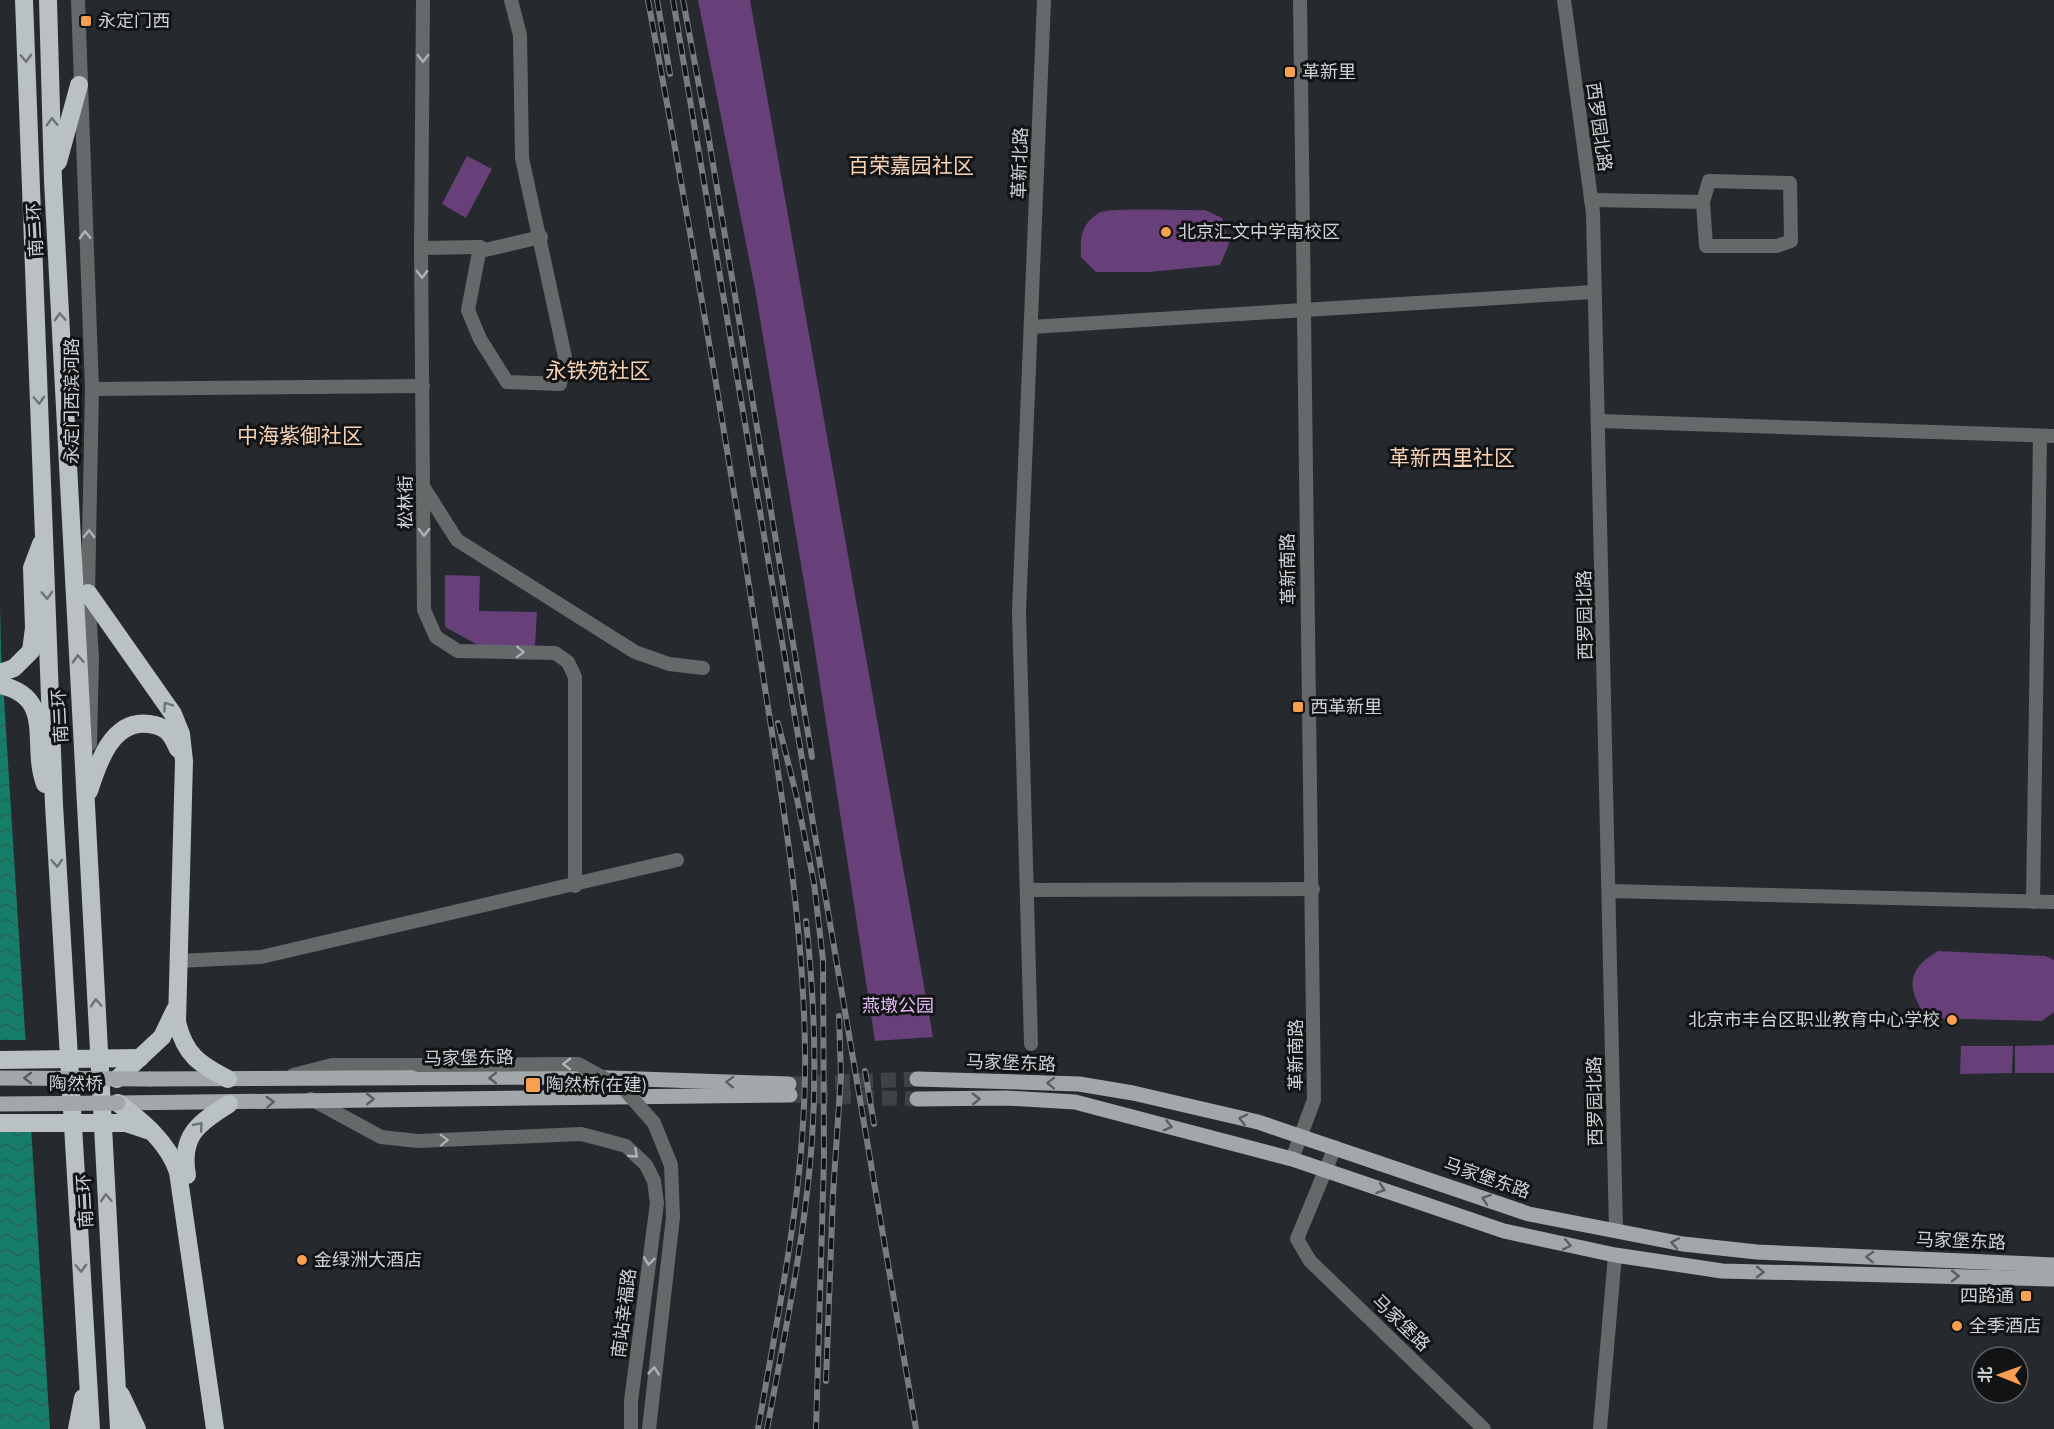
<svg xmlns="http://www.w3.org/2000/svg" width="2054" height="1429" viewBox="0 0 2054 1429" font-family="'Source Sans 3','Noto Sans SC',sans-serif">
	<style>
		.green { fill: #673f79 }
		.water { fill: url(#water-waves) }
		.pier { fill: #262a2e }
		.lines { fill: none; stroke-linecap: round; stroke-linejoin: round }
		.major-tunnel { stroke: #3f4347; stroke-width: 15; stroke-dasharray: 15 8; stroke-linecap: butt }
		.minor { stroke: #66696a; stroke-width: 14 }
		.major { stroke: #a2a8a9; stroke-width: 15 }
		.highway { stroke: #b9c1c3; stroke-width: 18 }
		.rail-casing { stroke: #797c80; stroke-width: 6 }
		.rail { stroke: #111314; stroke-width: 4; stroke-dasharray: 11; stroke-linecap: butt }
		.minor-bridge { stroke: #66696a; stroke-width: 14 }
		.major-bridge { stroke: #a2a8a9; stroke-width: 15 }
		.highway-bridge { stroke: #b9c1c3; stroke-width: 18 }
		.oneway { stroke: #6d7374 }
		.oneway2 { stroke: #b0b2b5 }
		.oneway3 { stroke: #5a5e5e }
		.poi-dot { fill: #fa9f4f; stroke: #111314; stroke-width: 2 }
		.labels { text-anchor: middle; stroke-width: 6; stroke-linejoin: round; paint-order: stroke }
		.poi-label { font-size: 18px; fill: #cfd2d5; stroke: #111314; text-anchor: start }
		.street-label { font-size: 18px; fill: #cfd2d5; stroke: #111314 }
		.park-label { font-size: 18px; fill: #e2bbf5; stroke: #111314 }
		.quarter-label { font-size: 21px; fill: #fad3b4; stroke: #111314 }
	</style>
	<defs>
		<pattern id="water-waves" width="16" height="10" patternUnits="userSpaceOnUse" patternTransform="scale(1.5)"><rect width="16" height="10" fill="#157d68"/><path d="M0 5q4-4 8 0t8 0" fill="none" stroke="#256458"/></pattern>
	</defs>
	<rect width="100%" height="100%" fill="#262a2e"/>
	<g class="green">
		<polygon points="698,0 750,0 933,1037 875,1041 810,618 755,289"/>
		<polygon points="467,156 492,169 466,218 442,204"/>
		<path d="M1205 210 1222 218 1229 244 1220 265 1150 272H1096L1081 257C1080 238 1081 224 1099 213 1108 207 1188 211 1205 210Z"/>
		<polygon points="445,575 480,576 479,611 537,612 535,646 478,645 445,627"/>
		<path d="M1938 951 2045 956 2054 960V1012L2042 1021 1927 1018C1907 990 1905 970 1938 951Z"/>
		<polygon points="2054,1045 2054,1073 2015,1073 2015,1046"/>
		<polygon points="1961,1046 2013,1046 2012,1073 1960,1074"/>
	</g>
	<polygon class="water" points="0,606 1,651 50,1429 0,1429"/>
	<polygon class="pier" points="0,1040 29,1040 34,1132 0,1132"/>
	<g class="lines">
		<g class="major-tunnel">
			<polyline points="789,1084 917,1079"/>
			<polyline points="790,1095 917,1099"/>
		</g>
		<g class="minor">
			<polyline points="78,0 92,389 88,593 92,658 90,744"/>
			<polyline points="423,0 421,248 424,610 436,637 458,651 555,653 568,662 575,677 575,886"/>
			<polyline points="511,0 520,35 522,158 565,357 560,384 507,382 480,339 468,310 480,247 485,250 541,237"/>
			<polyline points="1564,0 1593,213 1616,1231"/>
			<polyline points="1591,200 1703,202 1709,181 1790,183 1791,241 1777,246 1706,246 1703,202"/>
			<polyline points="421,248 480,247"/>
			<polyline points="1031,327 1593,292"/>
			<polyline points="92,389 423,386"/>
			<polyline points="1599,421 2054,436"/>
			<polyline points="424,488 457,540 635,652 669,664 703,668"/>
			<polyline points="1027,890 1313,889"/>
			<polyline points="1609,891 2054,902"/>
			<polyline points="2033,902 2040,436"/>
			<polyline points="178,961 261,957 677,860"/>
			<polyline points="1031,1044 1019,612 1044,0"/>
			<polyline points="293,1075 332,1065 418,1065"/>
			<polyline points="311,1099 381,1137 418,1141 581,1134 608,1141 626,1146 646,1165 654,1181 657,1203 631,1401 631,1429"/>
			<polyline points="1335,1147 1297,1239 1310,1261 1484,1429"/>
			<polyline points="1292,1159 1314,1100 1300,0"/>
			<polyline points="649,1429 673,1217"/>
			<polyline points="1600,1429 1615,1255"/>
		</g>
		<g class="major">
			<polyline points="150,1079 582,1077 789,1084"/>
			<polyline points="917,1079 1079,1084 1133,1093 1258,1122 1529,1214 1683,1244 1757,1252 2054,1265"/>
			<polyline points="917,1099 1006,1098 1075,1102 1292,1159 1504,1231 1615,1255 1722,1271 2054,1279"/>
			<polyline points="118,1103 790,1095"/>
		</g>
		<g class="highway">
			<polyline points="24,0 54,805 91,1429"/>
			<polyline points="48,0 53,181 119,1429"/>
			<polyline points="58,162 79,85"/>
			<path d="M88 593 173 714 181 734 184 761 177 1022C185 1055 199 1064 228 1079"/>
			<polyline points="0,673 14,668 31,651 34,628 32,568 41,544"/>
			<path d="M0 685C56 697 30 745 45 784"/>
			<path d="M89 791C98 763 112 719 149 724 166 726 171 733 178 749"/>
			<polyline points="117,1079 162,1037 175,1010"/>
			<path d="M118 1103C143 1122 168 1142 178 1172L215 1429"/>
			<path d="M187 1175C180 1136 198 1123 229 1104"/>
			<polyline points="121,1395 137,1429"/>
			<polyline points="77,1429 83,1398"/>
		</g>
		<defs>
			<g id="rail">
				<path d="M648 0C687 209 723 419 756 630 777 769 803 907 805 1048 807 1177 780 1303 758 1429"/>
				<polyline points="657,0 670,74"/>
				<polyline points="673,0 916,1429"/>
				<polyline points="683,0 708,134 812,757"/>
				<polyline points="778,723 796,794 814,883 823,960 824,1159 816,1429"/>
				<polyline points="865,1071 874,1124"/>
				<polyline points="826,1381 833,1194 841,1075 839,1016"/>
				<path d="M767 1429C785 1333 805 1237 812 1140 817 1067 814 994 806 921"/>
			</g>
		</defs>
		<use href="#rail" class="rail-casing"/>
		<use href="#rail" class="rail"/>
		<polyline class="minor-bridge" points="418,1065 578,1064 624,1089 654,1123 671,1165 673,1217"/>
		<g class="major-bridge">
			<polyline points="0,1078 150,1079"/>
			<polyline points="0,1104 118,1103"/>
		</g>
		<g class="highway-bridge">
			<polyline points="0,1060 140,1058"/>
			<polyline points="0,1123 126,1123 150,1131"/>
		</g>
	</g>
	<defs><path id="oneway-chevron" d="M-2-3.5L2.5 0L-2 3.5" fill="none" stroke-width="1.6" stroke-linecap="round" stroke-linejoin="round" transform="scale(1.5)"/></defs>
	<g class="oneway">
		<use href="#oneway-chevron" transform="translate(26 58) rotate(88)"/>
		<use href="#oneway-chevron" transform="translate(52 122) rotate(-92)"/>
		<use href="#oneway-chevron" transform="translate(60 317) rotate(-93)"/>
		<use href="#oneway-chevron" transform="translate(39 400) rotate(88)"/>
		<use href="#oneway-chevron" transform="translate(47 595) rotate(88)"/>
		<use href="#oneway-chevron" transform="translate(78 659) rotate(-93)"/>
		<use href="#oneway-chevron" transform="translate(167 706) rotate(-125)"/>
		<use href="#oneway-chevron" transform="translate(57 863) rotate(87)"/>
		<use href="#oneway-chevron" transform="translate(96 1003) rotate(-93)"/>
		<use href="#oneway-chevron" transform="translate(199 1126) rotate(-51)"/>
		<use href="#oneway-chevron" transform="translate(106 1198) rotate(-93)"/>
		<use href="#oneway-chevron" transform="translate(81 1268) rotate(87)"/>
	</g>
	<g class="oneway2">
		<use href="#oneway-chevron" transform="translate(423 58) rotate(90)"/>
		<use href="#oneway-chevron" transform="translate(85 235) rotate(-92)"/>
		<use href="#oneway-chevron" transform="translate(422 274) rotate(89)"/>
		<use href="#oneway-chevron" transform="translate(424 532) rotate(90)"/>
		<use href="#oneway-chevron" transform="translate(89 534) rotate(-89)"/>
		<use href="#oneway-chevron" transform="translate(520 652) rotate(2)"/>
		<use href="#oneway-chevron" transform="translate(567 1064) rotate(180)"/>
		<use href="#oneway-chevron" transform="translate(444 1140) rotate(-2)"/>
		<use href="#oneway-chevron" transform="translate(634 1154) rotate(43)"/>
		<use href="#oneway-chevron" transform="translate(649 1261) rotate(97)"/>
		<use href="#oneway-chevron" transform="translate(654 1371) rotate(-84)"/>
	</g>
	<g class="oneway3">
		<use href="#oneway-chevron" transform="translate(28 1078) rotate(-180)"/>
		<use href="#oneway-chevron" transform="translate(493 1078) rotate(179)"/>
		<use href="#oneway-chevron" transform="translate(730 1082) rotate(-178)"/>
		<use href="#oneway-chevron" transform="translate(1051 1083) rotate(-178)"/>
		<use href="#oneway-chevron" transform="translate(370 1099)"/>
		<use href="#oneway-chevron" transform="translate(976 1099) rotate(-1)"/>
		<use href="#oneway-chevron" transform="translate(270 1102) rotate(-3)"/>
		<use href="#oneway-chevron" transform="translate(1243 1119) rotate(-167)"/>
		<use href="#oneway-chevron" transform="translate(1168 1126) rotate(15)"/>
		<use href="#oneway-chevron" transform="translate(1381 1189) rotate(19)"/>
		<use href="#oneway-chevron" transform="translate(1486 1199) rotate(-161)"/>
		<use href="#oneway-chevron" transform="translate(1675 1243) rotate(-170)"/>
		<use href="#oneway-chevron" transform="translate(1567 1245) rotate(12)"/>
		<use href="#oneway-chevron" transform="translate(1870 1257) rotate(-178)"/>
		<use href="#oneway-chevron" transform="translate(1760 1272) rotate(1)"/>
		<use href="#oneway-chevron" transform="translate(1955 1276) rotate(1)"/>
	</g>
	<g class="poi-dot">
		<rect x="80" y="15" width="12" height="12" rx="3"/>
		<rect x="1284" y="66" width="12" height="12" rx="3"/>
		<circle cx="1166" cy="232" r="6"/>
		<rect x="1292" y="701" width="12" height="12" rx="3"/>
		<circle cx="1952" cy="1020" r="6"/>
		<rect x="525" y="1077" width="16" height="16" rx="3"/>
		<circle cx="302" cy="1260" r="6"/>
		<rect x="2020" y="1290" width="12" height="12" rx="3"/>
		<circle cx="1957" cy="1326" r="6"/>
	</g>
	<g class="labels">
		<g class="poi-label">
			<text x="98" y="27">永定门西</text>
			<text x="1302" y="78">革新里</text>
			<text x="1178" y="238">北京汇文中学南校区</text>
			<text x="1310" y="713">西革新里</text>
			<text x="1940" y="1026" text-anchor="end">北京市丰台区职业教育中心学校</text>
			<text x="546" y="1091">陶然桥(在建)</text>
			<text x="314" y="1266">金绿洲大酒店</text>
			<text x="2014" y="1302" text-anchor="end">四路通</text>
			<text x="1969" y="1332">全季酒店</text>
		</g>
		<g class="street-label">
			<text transform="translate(1599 127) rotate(82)" y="6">西罗园北路</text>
			<text transform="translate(1020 163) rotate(-88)" y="6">革新北路</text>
			<text transform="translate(35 230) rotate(-93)" y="6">南二环</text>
			<text transform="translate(72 401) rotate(-90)" y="6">永定门西滨河路</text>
			<text transform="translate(406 502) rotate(-90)" y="6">松林街</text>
			<text transform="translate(1288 569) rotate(-91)" y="6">革新南路</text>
			<text transform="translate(1585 615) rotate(-91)" y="6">西罗园北路</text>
			<text transform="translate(60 716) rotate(-93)" y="6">南二环</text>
			<text transform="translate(1296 1055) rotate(-90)" y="6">革新南路</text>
			<text transform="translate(469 1058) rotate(-1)" y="6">马家堡东路</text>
			<text transform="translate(1011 1063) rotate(2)" y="6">马家堡东路</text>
			<text x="76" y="1090">陶然桥</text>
			<text transform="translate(1595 1101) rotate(-91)" y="6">西罗园北路</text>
			<text transform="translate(1487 1178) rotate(19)" y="6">马家堡东路</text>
			<text transform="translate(85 1201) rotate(-93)" y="6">南二环</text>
			<text transform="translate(1961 1241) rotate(2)" y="6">马家堡东路</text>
			<text transform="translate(624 1313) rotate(-83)" y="6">南站幸福路</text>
			<text transform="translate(1401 1323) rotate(44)" y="6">马家堡路</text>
		</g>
		<g class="park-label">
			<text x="898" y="1012">燕墩公园</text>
		</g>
		<g class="quarter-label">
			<text x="911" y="173">百荣嘉园社区</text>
			<text x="598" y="378">永铁苑社区</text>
			<text x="300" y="443">中海紫御社区</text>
			<text x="1452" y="465">革新西里社区</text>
		</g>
	</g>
	<g transform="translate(2000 1375) rotate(271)"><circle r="28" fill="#111314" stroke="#5d5f61" stroke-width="1.5"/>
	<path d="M0-4.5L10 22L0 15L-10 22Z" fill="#fa9f4f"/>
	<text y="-9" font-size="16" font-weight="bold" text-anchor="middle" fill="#cfd2d5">北</text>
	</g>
</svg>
